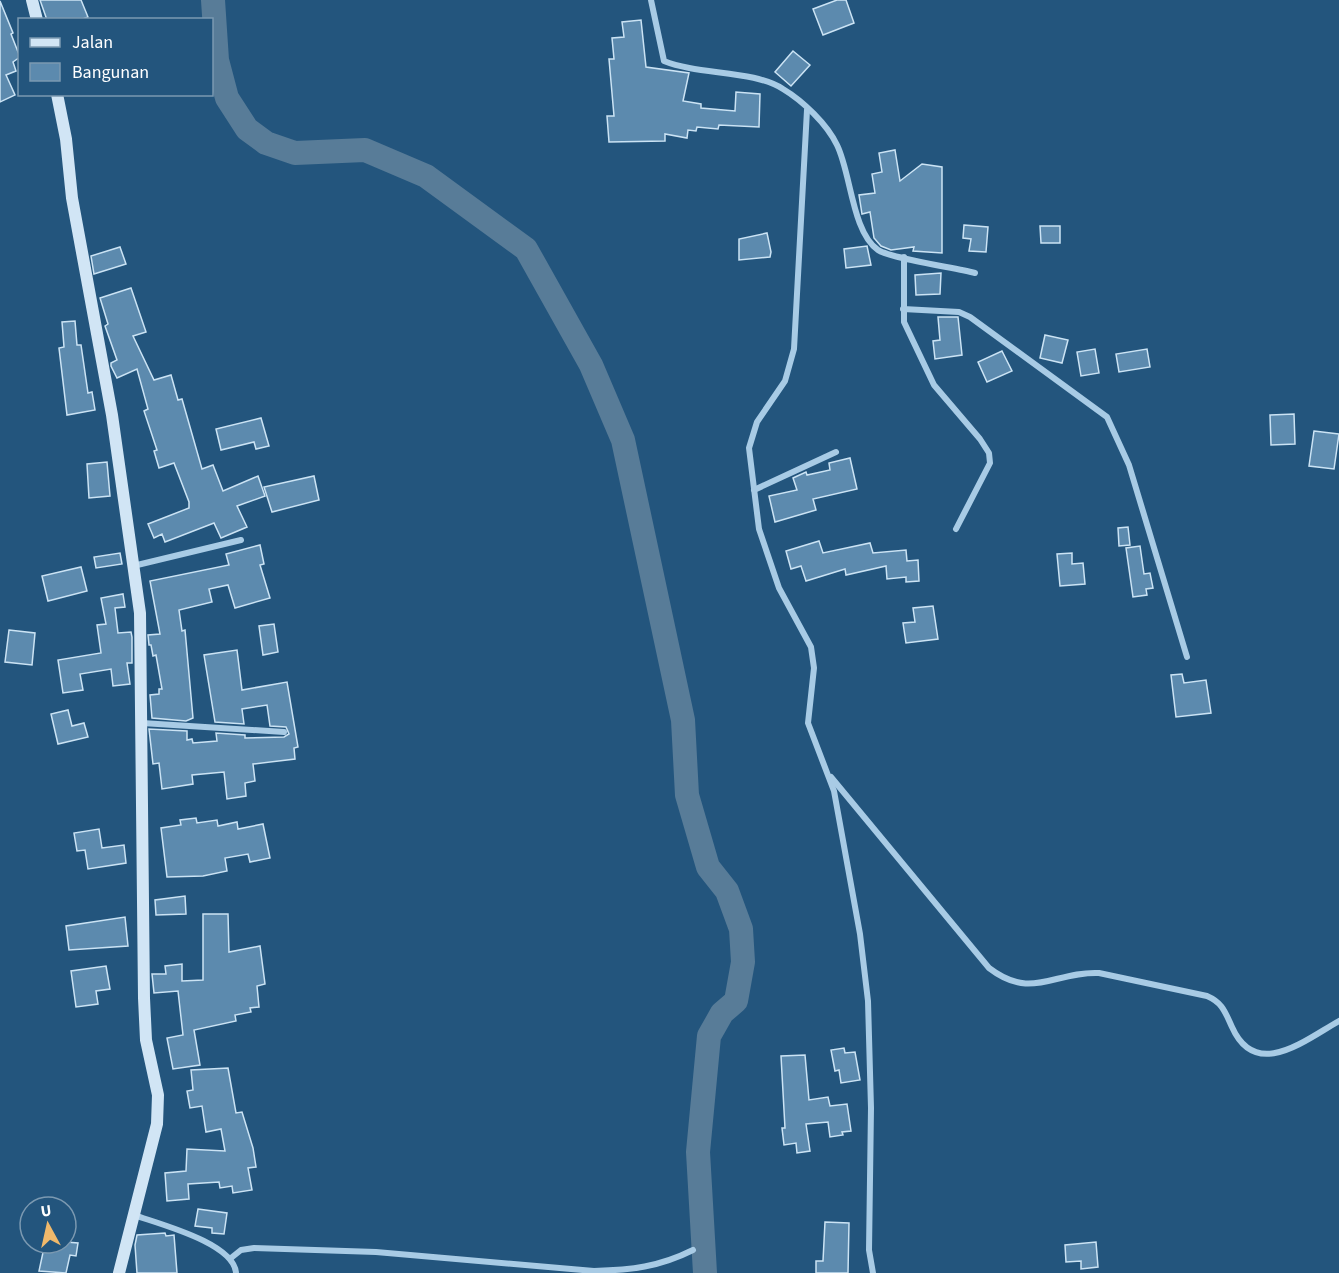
<svg xmlns="http://www.w3.org/2000/svg" width="1339" height="1273" viewBox="0 0 1339 1273" font-family="'Source Sans 3',sans-serif">
	<style>
		.lines { fill: none; stroke-linecap: round; stroke-linejoin: round }
		.river { stroke: #587c98; stroke-width: 24 }
		.building { fill: #5c8aae; stroke: #cbe3f4; stroke-width: 1.5 }
		.street { stroke: #a8cbe5; stroke-width: 6 }
		.secondary { stroke: #d1e5f5; stroke-width: 12 }
	</style>
	<rect width="100%" height="100%" fill="#23557d"/>
	<g class="lines">
		<polyline class="river" points="213,0 217,60 227,98 247,129 266,143 295,153 365,150 426,176 526,249 591,365 623,440 683,720 687,795 708,867 727,891 741,929 743,962 736,1001 722,1013 709,1036 698,1152 705,1273"/>
	</g>
	<g class="building">
		<polygon points="40,0 81,0 88,17 80,20 47,20"/>
		<polygon points="837,0 846,0 854,23 823,35 813,9"/>
		<polygon points="0,1 13,33 11,34 20,57 13,62 16,71 6,75 15,95 0,102"/>
		<polygon points="641,20 646,67 689,73 683,101 701,104 701,108 735,111 736,92 760,94 759,127 719,125 718,129 697,127 696,131 688,130 687,138 665,134 665,141 609,142 607,116 614,116 609,59 614,59 612,38 624,37 622,22"/>
		<polygon points="793,51 810,65 791,86 775,72"/>
		<polygon points="895,150 900,181 922,164 942,167 942,253 913,251 914,247 891,250 881,246 874,238 870,212 862,214 859,195 875,193 872,174 882,172 879,153"/>
		<polygon points="964,225 988,227 986,252 969,251 971,239 963,238"/>
		<polygon points="1040,226 1060,226 1060,243 1041,243"/>
		<polygon points="767,233 771,252 770,257 739,260 739,239"/>
		<polygon points="867,246 871,265 846,268 844,249"/>
		<polygon points="120,247 126,264 94,274 91,256"/>
		<polygon points="941,273 940,294 916,295 915,275"/>
		<polygon points="131,288 146,332 133,336 154,380 171,375 178,400 182,399 202,469 213,465 223,491 258,476 265,496 237,506 247,527 221,538 214,523 165,542 162,534 154,538 148,524 189,508 189,502 174,463 159,468 154,451 157,450 144,411 148,409 137,369 117,378 111,366 111,363 117,360 105,326 108,324 100,298"/>
		<polygon points="938,317 958,317 962,355 935,359 933,341 940,340"/>
		<polygon points="75,321 77,345 81,345 88,393 92,392 95,410 67,415 59,348 64,347 62,322"/>
		<polygon points="1045,335 1068,340 1062,363 1040,358"/>
		<polygon points="1095,349 1099,373 1081,376 1077,352"/>
		<polygon points="1147,349 1150,367 1119,372 1116,354"/>
		<polygon points="1002,351 1012,371 987,382 978,362"/>
		<polygon points="1294,414 1295,444 1271,445 1270,415"/>
		<polygon points="261,418 269,446 256,449 254,442 221,450 216,429"/>
		<polygon points="1314,431 1339,434 1334,469 1309,466"/>
		<polygon points="850,458 857,489 813,499 816,510 775,522 769,496 797,490 793,478 806,472 807,475 830,470 829,463"/>
		<polygon points="107,462 110,496 89,498 87,464"/>
		<polygon points="314,476 319,500 272,512 264,487"/>
		<polygon points="1128,527 1130,545 1119,546 1118,528"/>
		<polygon points="819,541 823,553 870,543 873,553 906,550 907,561 918,560 919,581 906,582 906,577 887,579 886,566 846,575 845,569 806,581 801,566 791,569 786,551"/>
		<polygon points="260,545 264,564 260,565 270,598 235,608 228,585 209,589 212,602 179,610 182,631 185,630 193,718 186,721 152,718 150,695 159,694 159,689 162,689 156,655 153,656 151,645 149,645 148,635 160,634 150,581 229,565 226,554"/>
		<polygon points="1140,546 1144,574 1150,573 1153,588 1146,589 1147,595 1133,597 1126,548"/>
		<polygon points="120,553 122,564 96,568 94,557"/>
		<polygon points="1072,553 1072,564 1083,563 1085,584 1060,586 1057,554"/>
		<polygon points="81,567 87,591 48,601 42,576"/>
		<polygon points="123,594 125,607 115,608 118,633 131,632 132,637 132,663 127,663 130,684 113,686 111,669 80,674 83,690 63,693 58,660 101,653 97,625 106,624 101,598"/>
		<polygon points="933,606 938,639 906,643 903,623 915,622 913,608"/>
		<polygon points="274,624 278,652 263,655 259,626"/>
		<polygon points="9,630 35,633 32,665 5,662"/>
		<polygon points="237,650 242,690 287,682 298,747 294,748 295,759 253,764 255,781 245,783 246,796 227,799 224,772 192,775 193,784 162,789 159,763 153,764 149,729 187,731 187,740 192,739 193,743 217,741 216,733 245,735 245,738 284,737 289,734 286,727 270,726 267,705 242,709 244,724 215,722 204,655"/>
		<polygon points="1182,674 1184,683 1206,680 1211,713 1176,717 1171,675"/>
		<polygon points="68,710 72,726 84,723 88,737 58,744 51,714"/>
		<polygon points="196,818 197,823 217,820 218,826 237,822 238,829 263,824 270,858 250,862 248,854 225,858 227,871 203,876 167,877 161,828 181,825 180,820"/>
		<polygon points="99,829 102,848 124,845 126,863 88,869 85,850 77,851 74,833"/>
		<polygon points="185,896 186,914 156,915 155,900"/>
		<polygon points="203,914 228,914 229,952 260,946 265,984 257,986 259,1007 250,1008 251,1012 235,1015 236,1021 194,1030 200,1065 173,1069 167,1038 183,1035 178,991 154,993 152,974 166,974 165,966 182,964 182,981 203,980"/>
		<polygon points="125,917 128,946 69,950 66,926"/>
		<polygon points="106,966 110,989 96,991 98,1004 76,1007 71,971"/>
		<polygon points="844,1048 845,1053 855,1052 860,1080 841,1083 839,1070 835,1071 831,1050"/>
		<polygon points="805,1055 809,1100 828,1097 830,1106 847,1104 851,1131 842,1132 843,1135 830,1137 828,1122 806,1124 810,1151 797,1153 796,1143 784,1145 782,1128 785,1128 781,1056"/>
		<polygon points="228,1068 236,1113 242,1112 253,1148 256,1167 248,1168 252,1190 233,1193 232,1186 220,1188 219,1182 188,1184 189,1199 167,1201 165,1173 186,1171 187,1149 225,1151 221,1129 206,1132 202,1106 190,1108 187,1091 193,1090 191,1070"/>
		<polygon points="198,1209 227,1213 224,1234 212,1233 212,1228 195,1226"/>
		<polygon points="825,1222 849,1223 848,1273 816,1273 816,1261 823,1261"/>
		<polygon points="165,1233 166,1236 174,1235 177,1273 137,1273 135,1245 137,1235"/>
		<polygon points="66,1242 78,1243 76,1256 70,1255 66,1273 39,1271 45,1243"/>
		<polygon points="1096,1242 1098,1267 1081,1269 1081,1261 1066,1262 1065,1245"/>
	</g>
	<g class="lines">
		<g class="street">
			<path d="M651 0 664 61C698 75 754 70 783 89 803 101 827 124 837 145 851 173 852 232 878 250 889 258 956 268 975 273"/>
			<polyline points="807,110 794,349 785,381 757,422 749,448 759,529 779,588 811,647 814,668 808,723 834,791 860,934 868,1001 871,1108 869,1250 873,1273"/>
			<polyline points="904,257 904,322 934,385 980,439 989,453 990,463 956,529"/>
			<polyline points="903,309 959,312 970,317 1107,417 1129,465 1187,657"/>
			<polyline points="754,490 836,452"/>
			<polyline points="133,566 241,540"/>
			<polyline points="142,723 284,732"/>
			<path d="M831 777 989 968C1032 1001 1054 971 1099 973L1207 996C1223 1003 1225 1012 1232 1027 1256 1081 1305 1040 1339 1021"/>
			<path d="M134 1215C159 1224 234 1243 236 1273"/>
			<path d="M231 1258 241 1250 254 1248 376 1252 594 1271C631 1270 659 1267 693 1250"/>
		</g>
		<g class="secondary">
			<polyline points="32,0 37,20"/>
			<polyline points="57,94 66,139 72,198 112,415 140,613 144,998 146,1040 158,1095 157,1124 119,1273"/>
		</g>
	</g>
	<rect x="18" y="18" width="195" height="78" fill="#23557d" stroke="#7b99b1" stroke-width="1.5"/>
	<rect x="30" y="38" width="30" height="9" fill="#d1e5f5" stroke="#7b99b1" stroke-width="1.5"/>
	<text x="72" y="48" font-size="18" fill="#ffffff">Jalan</text>
	<rect x="30" y="63" width="30" height="18" fill="#5c8aae" stroke="#7b99b1" stroke-width="1.5"/>
	<text x="72" y="78" font-size="18" fill="#ffffff">Bangunan</text>
	<g transform="translate(48 1225) rotate(352)"><circle r="28" fill="#23557d" stroke="#7b99b1" stroke-width="1.5"/>
	<path d="M0-4.5L10 22L0 15L-10 22Z" fill="#f0b96b"/>
	<text y="-9" font-size="16" font-weight="bold" text-anchor="middle" fill="#ffffff">U</text>
	</g>
</svg>
